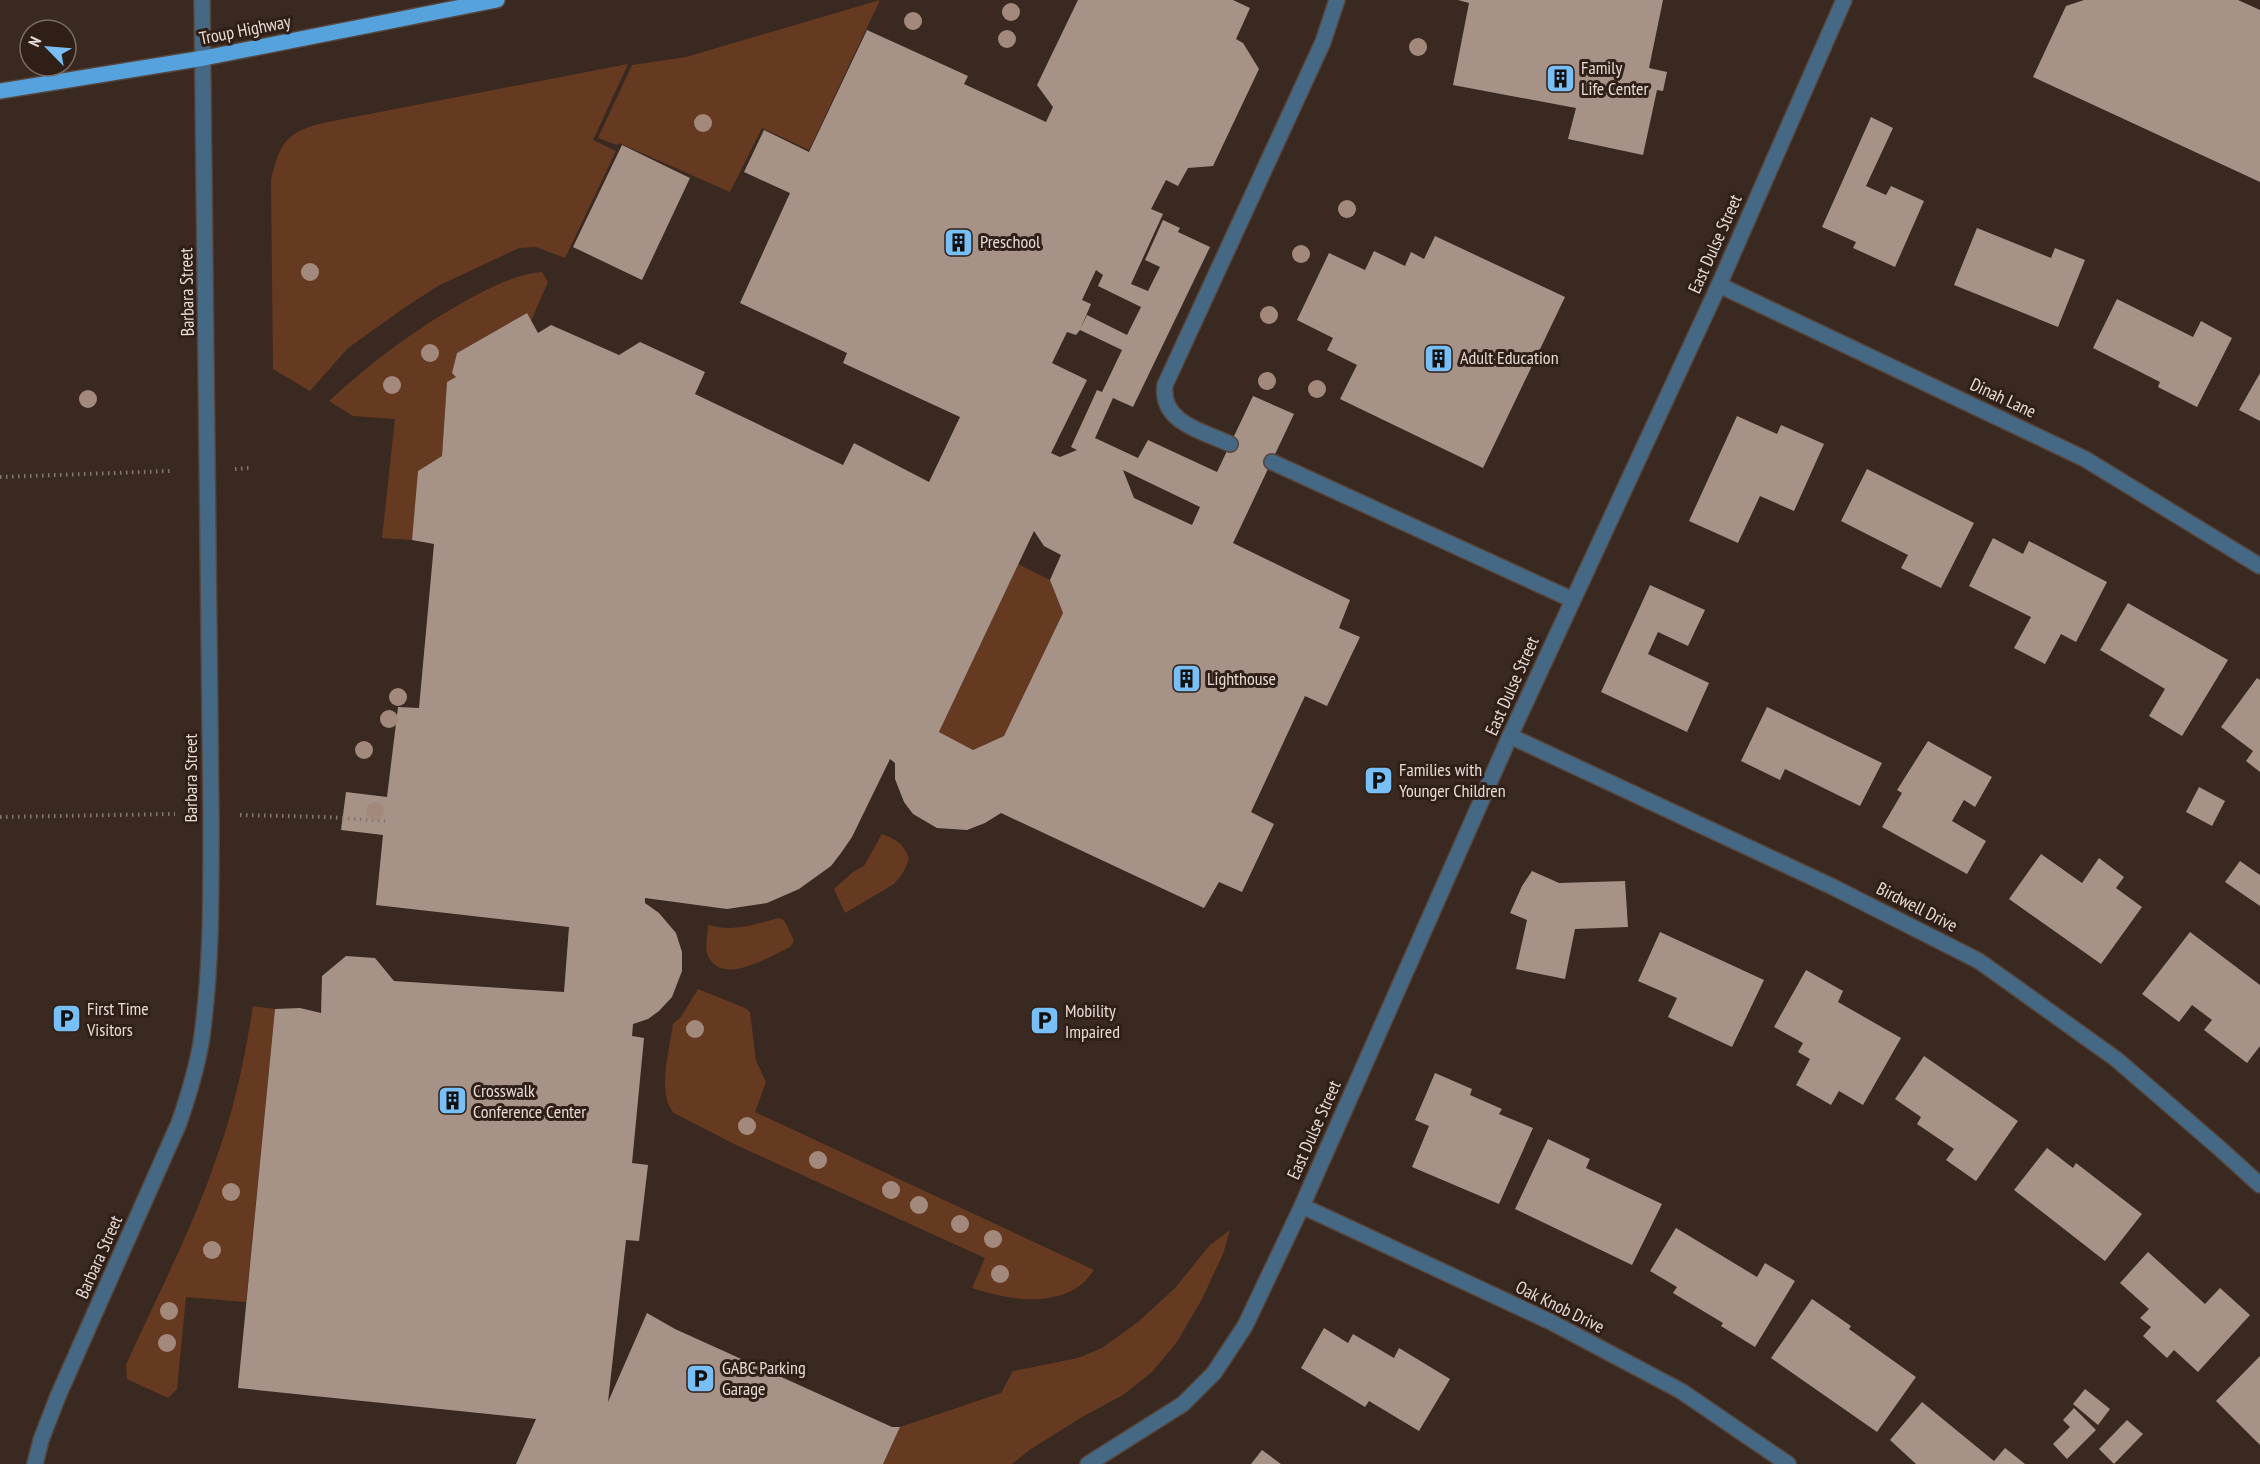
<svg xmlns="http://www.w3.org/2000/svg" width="2260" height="1464" viewBox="0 0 2260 1464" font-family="'PT Sans Narrow',sans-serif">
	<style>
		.green { fill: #663a21 }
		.building { fill: #a79287; fill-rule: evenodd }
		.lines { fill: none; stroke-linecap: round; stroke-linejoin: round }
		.service-casing { stroke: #56453d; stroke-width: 18 }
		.minor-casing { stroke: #56453d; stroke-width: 18 }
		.tertiary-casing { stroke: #56453d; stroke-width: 18 }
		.primary-casing { stroke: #56453d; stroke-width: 18 }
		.path { stroke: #85766f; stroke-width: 4; stroke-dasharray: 1.5 4.5; stroke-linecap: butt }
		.service { stroke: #456985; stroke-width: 15 }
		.minor { stroke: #456985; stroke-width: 15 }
		.tertiary { stroke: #456985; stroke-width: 15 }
		.primary { stroke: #56a2dd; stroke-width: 15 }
		.tree { fill: #a3897c }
		.labels { text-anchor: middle; stroke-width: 6; stroke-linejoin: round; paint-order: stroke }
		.street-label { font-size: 18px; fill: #e7dbd6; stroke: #301f17 }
		.poi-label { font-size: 18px; fill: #e7dbd6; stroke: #301f17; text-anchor: start }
	</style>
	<rect width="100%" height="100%" fill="#3a2920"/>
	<g class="green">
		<polygon points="880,0 809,150 762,128 730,192 619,143 617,145 598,138 632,65 686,57"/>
		<path d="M628 64 593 140 616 151 565 258 536 247 519 248 438 286 404 308 348 348 310 391 273 369 271 180C280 143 286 132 323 123Z"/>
		<path d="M542 272 548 282 531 321 527 313 457 353 452 373 456 377 447 383 442 456 418 471 412 540 382 538 395 419 353 416 329 401C374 360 415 329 469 299 492 287 516 274 542 272Z"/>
		<polygon points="1018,564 1050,580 1063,613 1004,736 973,750 939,732"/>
		<path d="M882 834C896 839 904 844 909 859L903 873 894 884 845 913 834 889 853 872 864 866Z"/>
		<path d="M778 918 784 920 794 941 790 947C770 956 719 989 707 953 705 946 708 933 708 925 734 932 754 925 778 918Z"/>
		<path d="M698 989 745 1008 750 1012 756 1061 766 1082 755 1112 1094 1270C1090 1275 1086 1281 1082 1284 1052 1308 1005 1299 972 1288L985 1258 734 1144 674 1113C656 1095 670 1048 673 1024L681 1017Z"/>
		<path d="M253 1006 275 1009 246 1302 186 1297 177 1389 168 1398 127 1379 126 1365C157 1296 193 1228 217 1156 235 1107 245 1057 253 1006Z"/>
		<polygon points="1230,1230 1223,1254 1202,1299 1177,1342 1152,1372 1123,1395 1082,1417 1031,1449 1012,1464 883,1464 900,1427 1001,1393 1013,1371 1078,1358 1102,1348 1138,1322 1175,1288 1210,1245"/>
	</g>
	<g class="building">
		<path d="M1078 0H1233L1250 8 1236 39 1243 43 1259 69 1213 166 1188 168 1178 186 1166 180 1151 209 1163 214 1131 284 1148 291 1160 267 1145 260 1163 220 1180 228 1178 232 1210 247 1133 407 1113 398 1095 438 1138 458 1148 440 1217 472 1253 396 1294 414 1233 543 1350 600 1339 628 1360 637 1327 706 1305 696 1251 812 1274 824 1242 892 1219 882 1204 908 1001 813 985 823 967 830 937 828 913 814 904 802 895 779V763L890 759 852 837 841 853 831 866 799 889 767 903 727 909 645 898V903L659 913 676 933 682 952V971L672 997 659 1011 648 1019 633 1024 632 1036 644 1038 632 1163 648 1165 639 1241 626 1240 608 1402 647 1313 675 1329 892 1427H900L883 1464H516L536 1419 238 1388 275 1009 300 1008 321 1013 322 976 346 956 375 958 394 981 564 992 569 927 376 905 383 835 341 830 346 792 387 797 398 707 419 708 434 544 412 540 418 471 442 456 447 382 456 377 452 373 457 353 527 313 538 333 551 325 619 355 640 342 705 372 695 394 843 465 854 443 929 482 960 417 843 363 847 353 740 303 790 193 744 172 764 130 809 152 867 30 968 76 964 84 1046 122 1053 107 1037 85ZM1096 270 1103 275 1098 286 1141 307 1127 335 1087 315 1080 330 1122 350 1102 392 1097 390 1071 447 1077 450 1060 457 1051 453 1087 380 1052 363 1067 332 1076 335 1080 330 1091 304 1082 300ZM1123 470 1200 507 1192 525 1134 498ZM1034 531 1044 546 1061 555 1050 580 1063 613 1004 736 973 750 939 732Z"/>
		<polygon points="1458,0 1663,0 1649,68 1667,72 1663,91 1657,90 1643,155 1568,139 1576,108 1453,85 1469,3"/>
		<polygon points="2084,0 2238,0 2260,10 2260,182 2033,77 2066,6"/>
		<polygon points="1871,117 1893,128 1866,186 1886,195 1891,186 1924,201 1895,267 1853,248 1856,242 1822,227"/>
		<polygon points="622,145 690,178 642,280 573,247"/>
		<polygon points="1977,228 2051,258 2055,248 2085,260 2058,327 1954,285"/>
		<polygon points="1435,236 1565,297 1483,468 1340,399 1357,365 1327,350 1333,338 1297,320 1329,253 1365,270 1374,251 1405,266 1411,252 1424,259"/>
		<polygon points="2117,299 2193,337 2201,321 2232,338 2197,407 2158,387 2160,382 2093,348"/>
		<polygon points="2260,373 2260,421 2239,410"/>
		<polygon points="1737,416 1777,434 1781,425 1824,444 1794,511 1760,496 1738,543 1689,521"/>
		<polygon points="1867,469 1974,523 1941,588 1901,568 1908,555 1841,521"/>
		<polygon points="1993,538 2023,554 2029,541 2107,582 2076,642 2061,634 2045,664 2014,648 2031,617 1969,586"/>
		<polygon points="1650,585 1705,610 1688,646 1658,632 1648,654 1709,683 1687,732 1601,692"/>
		<polygon points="2128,603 2228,660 2182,736 2149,716 2165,689 2100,650"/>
		<polygon points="2257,678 2260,680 2260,772 2246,761 2253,751 2221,727"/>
		<polygon points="1767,707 1882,763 1860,806 1785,769 1780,780 1741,761"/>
		<polygon points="1928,741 1992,777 1975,807 1964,800 1952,821 1986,841 1967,874 1882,827 1902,793 1897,790"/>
		<polygon points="2199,787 2225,801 2212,826 2186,812"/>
		<polygon points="2041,854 2082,883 2099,858 2124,877 2116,888 2142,907 2101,964 2009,899"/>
		<polygon points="2240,861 2260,875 2260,906 2225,882"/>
		<polygon points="1532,871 1559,883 1625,881 1628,927 1575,929 1565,979 1516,969 1527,920 1510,913 1522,886"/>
		<polygon points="1660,932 1764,980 1732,1047 1668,1017 1677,998 1638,981"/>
		<polygon points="2190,932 2260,985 2260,1046 2247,1063 2204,1030 2212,1020 2192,1005 2179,1022 2142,994"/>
		<polygon points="1806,970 1843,991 1838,1002 1901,1038 1863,1105 1839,1091 1831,1105 1796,1085 1810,1059 1798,1052 1803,1043 1774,1027"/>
		<polygon points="1924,1056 2018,1121 1976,1181 1946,1160 1954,1149 1917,1124 1921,1117 1895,1099"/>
		<polygon points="1435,1073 1472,1089 1470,1095 1502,1109 1499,1114 1533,1128 1499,1204 1412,1167 1429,1126 1415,1120"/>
		<polygon points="1548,1139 1590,1159 1586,1168 1662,1204 1632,1265 1515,1209"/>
		<polygon points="2047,1148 2073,1168 2076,1163 2142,1214 2105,1261 2014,1190"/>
		<polygon points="1676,1228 1757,1277 1765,1263 1795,1281 1755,1347 1721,1326 1723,1323 1673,1293 1677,1287 1650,1271"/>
		<polygon points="2148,1252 2205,1304 2220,1288 2250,1315 2198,1372 2174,1350 2167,1358 2143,1336 2151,1327 2140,1318 2149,1309 2120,1283"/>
		<polygon points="1812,1299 1851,1326 1849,1329 1916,1377 1877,1432 1771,1358"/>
		<polygon points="1324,1328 1348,1343 1353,1334 1394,1358 1399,1348 1450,1379 1419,1431 1369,1401 1365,1407 1301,1368"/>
		<polygon points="2260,1356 2260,1445 2216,1401"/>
		<polygon points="2085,1389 2110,1409 2098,1425 2073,1404"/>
		<polygon points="1922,1402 1994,1461 2005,1448 2025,1464 1916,1464 1890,1440"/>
		<polygon points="2074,1408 2096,1430 2067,1459 2053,1444 2070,1427 2063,1420"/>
		<polygon points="2127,1420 2143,1434 2114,1464 2099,1449"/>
		<polygon points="1262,1450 1281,1464 1251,1464"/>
	</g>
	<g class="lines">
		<defs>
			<g id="service">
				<path d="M1230 444C1203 431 1160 423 1165 385L1323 42 1337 0"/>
				<polyline points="1272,462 1573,600"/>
			</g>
			<g id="minor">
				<polyline points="1719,285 2085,459 2260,566"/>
				<polyline points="1510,736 1833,887 1979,961 2116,1059 2217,1146 2260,1185"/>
				<polyline points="1302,1206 1551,1322 1681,1391 1788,1464"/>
				<path d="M35 1464 41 1440 58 1396 179 1123C188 1097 196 1071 201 1043 212 968 211 891 211 814L202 0"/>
			</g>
			<polyline id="tertiary" points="1088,1464 1183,1404 1214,1373 1245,1326 1302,1206 1510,736 1719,285 1844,0"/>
			<polyline id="primary" points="0,91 204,58 497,0"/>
		</defs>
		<use href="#service" class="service-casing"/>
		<use href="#minor" class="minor-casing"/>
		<use href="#tertiary" class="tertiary-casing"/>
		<use href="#primary" class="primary-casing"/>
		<g class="path">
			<polyline points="235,469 249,468"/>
			<polyline points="0,477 170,471"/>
			<polyline points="240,815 327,817 385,821"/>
			<polyline points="0,817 175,814"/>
		</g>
		<use href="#service" class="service"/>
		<use href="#minor" class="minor"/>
		<use href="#tertiary" class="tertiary"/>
		<use href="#primary" class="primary"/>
	</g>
	<g class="tree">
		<circle cx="1011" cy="12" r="9"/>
		<circle cx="913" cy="21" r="9"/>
		<circle cx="1007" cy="39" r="9"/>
		<circle cx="1418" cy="47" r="9"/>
		<circle cx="703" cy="123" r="9"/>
		<circle cx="1347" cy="209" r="9"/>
		<circle cx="1301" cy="254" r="9"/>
		<circle cx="310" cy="272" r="9"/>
		<circle cx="1269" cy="315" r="9"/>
		<circle cx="430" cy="353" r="9"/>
		<circle cx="1267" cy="381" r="9"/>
		<circle cx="392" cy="385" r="9"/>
		<circle cx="1317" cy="389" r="9"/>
		<circle cx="88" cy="399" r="9"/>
		<circle cx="398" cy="697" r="9"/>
		<circle cx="389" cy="719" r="9"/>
		<circle cx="364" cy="750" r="9"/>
		<circle cx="375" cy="811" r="9"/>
		<circle cx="695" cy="1029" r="9"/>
		<circle cx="747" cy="1126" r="9"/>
		<circle cx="818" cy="1160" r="9"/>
		<circle cx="891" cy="1190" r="9"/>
		<circle cx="231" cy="1192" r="9"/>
		<circle cx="919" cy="1205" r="9"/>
		<circle cx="960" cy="1224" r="9"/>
		<circle cx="993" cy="1239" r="9"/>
		<circle cx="212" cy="1250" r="9"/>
		<circle cx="1000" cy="1274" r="9"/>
		<circle cx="169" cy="1311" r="9"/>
		<circle cx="167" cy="1343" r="9"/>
	</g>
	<defs>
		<symbol id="building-square" viewBox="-11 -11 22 22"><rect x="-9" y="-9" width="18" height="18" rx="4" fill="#78bff7" stroke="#301f17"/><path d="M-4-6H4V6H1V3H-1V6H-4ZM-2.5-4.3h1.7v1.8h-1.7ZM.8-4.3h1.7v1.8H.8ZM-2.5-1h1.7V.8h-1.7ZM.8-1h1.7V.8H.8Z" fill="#111"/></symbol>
		<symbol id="parking-square" viewBox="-11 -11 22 22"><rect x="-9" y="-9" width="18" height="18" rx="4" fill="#78bff7" stroke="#301f17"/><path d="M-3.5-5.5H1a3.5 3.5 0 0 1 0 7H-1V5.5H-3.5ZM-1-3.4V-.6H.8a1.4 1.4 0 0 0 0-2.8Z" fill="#111"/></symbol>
	</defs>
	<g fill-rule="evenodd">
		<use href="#building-square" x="1544" y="62" width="33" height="33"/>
		<use href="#building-square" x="942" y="226" width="33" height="33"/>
		<use href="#building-square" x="1422" y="342" width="33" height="33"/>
		<use href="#building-square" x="1170" y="662" width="33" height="33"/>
		<use href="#parking-square" x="1362" y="764" width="33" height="33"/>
		<use href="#parking-square" x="50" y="1002" width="33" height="33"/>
		<use href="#parking-square" x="1028" y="1004" width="33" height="33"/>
		<use href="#building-square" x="436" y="1084" width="33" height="33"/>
		<use href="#parking-square" x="684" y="1362" width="33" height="33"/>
	</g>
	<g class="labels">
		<g class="street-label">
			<text transform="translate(245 30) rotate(-11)" y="6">Troup Highway</text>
			<text transform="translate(1715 244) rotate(-66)" y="6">East Dulse Street</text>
			<text transform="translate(187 292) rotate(-91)" y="6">Barbara Street</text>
			<text transform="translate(2003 398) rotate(25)" y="6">Dinah Lane</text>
			<text transform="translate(1512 686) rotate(-66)" y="6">East Dulse Street</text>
			<text transform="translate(191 778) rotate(-90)" y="6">Barbara Street</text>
			<text transform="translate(1917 907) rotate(27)" y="6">Birdwell Drive</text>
			<text transform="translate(1314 1130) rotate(-66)" y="6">East Dulse Street</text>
			<text transform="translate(99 1257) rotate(-66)" y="6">Barbara Street</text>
			<text transform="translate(1560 1307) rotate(26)" y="6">Oak Knob Drive</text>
		</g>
		<g class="poi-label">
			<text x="1581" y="74">Family<tspan x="1581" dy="21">Life Center</tspan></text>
			<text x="980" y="248">Preschool</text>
			<text x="1460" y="364">Adult Education</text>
			<text x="1207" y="685">Lighthouse</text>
			<text x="1399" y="776">Families with<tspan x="1399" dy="21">Younger Children</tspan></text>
			<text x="87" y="1015">First Time<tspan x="87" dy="21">Visitors</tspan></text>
			<text x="1065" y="1017">Mobility<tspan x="1065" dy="21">Impaired</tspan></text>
			<text x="473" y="1097">Crosswalk<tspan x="473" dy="21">Conference Center</tspan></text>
			<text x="722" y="1374">GABC Parking<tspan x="722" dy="21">Garage</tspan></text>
		</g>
	</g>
	<g transform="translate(48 48) rotate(295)"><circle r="28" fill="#301f17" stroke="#796a63" stroke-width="1.5"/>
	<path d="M0-4.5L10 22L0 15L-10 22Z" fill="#78bff7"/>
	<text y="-9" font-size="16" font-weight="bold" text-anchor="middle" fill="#e7dbd6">N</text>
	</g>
</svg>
